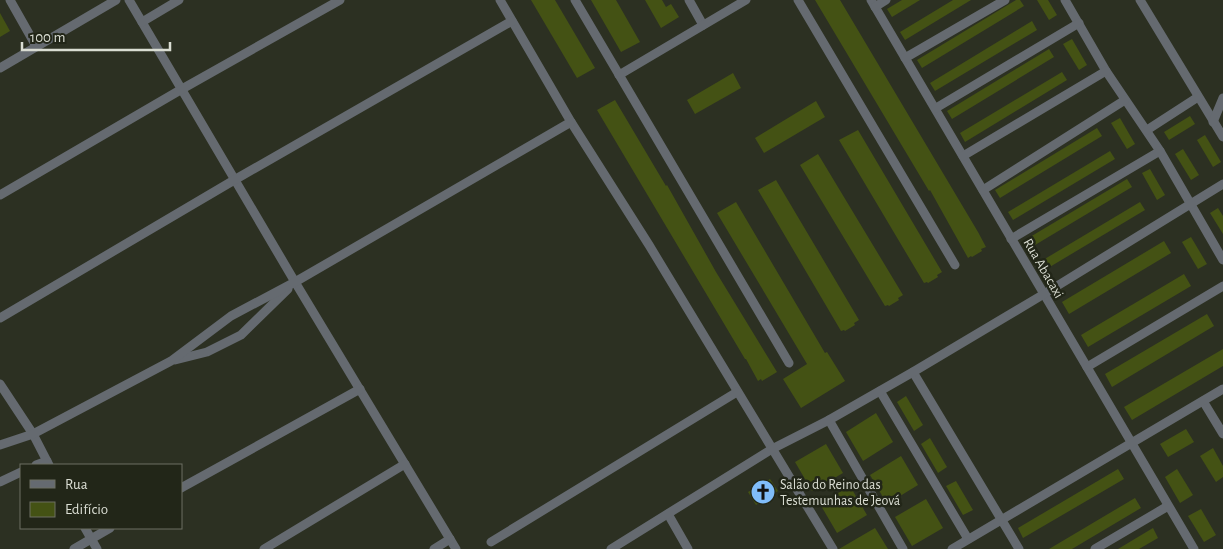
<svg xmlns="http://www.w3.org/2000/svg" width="1223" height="549" viewBox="0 0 1223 549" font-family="'Alegreya Sans',sans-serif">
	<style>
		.building { fill: #445214 }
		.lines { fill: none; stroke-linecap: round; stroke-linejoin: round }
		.minor { stroke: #656a70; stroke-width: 9 }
		.labels { text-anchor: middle; stroke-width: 5; stroke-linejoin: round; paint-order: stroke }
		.street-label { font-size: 14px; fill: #daddd3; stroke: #222618 }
		.poi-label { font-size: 14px; fill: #daddd3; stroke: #222618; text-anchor: start }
	</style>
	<rect width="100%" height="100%" fill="#2c3022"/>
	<g class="building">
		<polygon points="531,0 555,0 595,68 577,78"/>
		<polygon points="591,0 616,0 640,42 621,52"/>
		<polygon points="645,0 662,0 666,7 671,4 679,17 661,28"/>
		<polygon points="815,0 840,0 978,232 986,247 981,249 982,251 972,257 971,256 968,258 930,190 929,191"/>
		<polygon points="902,0 920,0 892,17 887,9"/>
		<polygon points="953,0 971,0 905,40 900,32"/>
		<polygon points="1016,0 1020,0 1024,6 922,68 917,60"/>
		<polygon points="1037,0 1048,0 1057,15 1049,20"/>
		<polygon points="0,13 10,31 0,37"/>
		<polygon points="1032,21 1037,30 935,91 930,83"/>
		<polygon points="1072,39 1087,65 1079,70 1063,44"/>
		<polygon points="1049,49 1054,57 952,119 947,111"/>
		<polygon points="1062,72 1067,80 965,142 960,133"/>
		<polygon points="733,73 741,88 695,114 687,100"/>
		<polygon points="615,100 666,186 667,185 716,272 777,372 762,381 761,379 758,381 746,359 745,359 597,110"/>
		<polygon points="816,101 825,117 764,153 755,138"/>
		<polygon points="1190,116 1195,124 1169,140 1164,132"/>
		<polygon points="1120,118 1135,144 1127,149 1111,123"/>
		<polygon points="1097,128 1102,136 1000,198 995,190"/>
		<polygon points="858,130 942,272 937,275 938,277 928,283 927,282 924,283 839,140"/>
		<polygon points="1205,135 1221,162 1213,167 1197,140"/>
		<polygon points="1183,149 1199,175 1191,180 1175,154"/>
		<polygon points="1110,151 1115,159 1013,220 1008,212"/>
		<polygon points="818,154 903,295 898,298 899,300 889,306 888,305 885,306 800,165"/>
		<polygon points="1150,169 1165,195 1157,200 1142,173"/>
		<polygon points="1127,179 1132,187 1030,248 1025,240"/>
		<polygon points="776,180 859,320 854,323 855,325 845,331 844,330 841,331 758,190"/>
		<polygon points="736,202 825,353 827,352 845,381 801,408 783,379 807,364 717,213"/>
		<polygon points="1140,202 1145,210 1043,271 1038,263"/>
		<polygon points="1218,208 1223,216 1223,234 1210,213"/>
		<polygon points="1191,237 1207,264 1198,269 1182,242"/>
		<polygon points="1164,241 1171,253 1069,314 1062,302"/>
		<polygon points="1184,274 1191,286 1088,347 1081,335"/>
		<polygon points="1207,314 1214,326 1112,387 1105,374"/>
		<polygon points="1223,349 1223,366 1132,420 1124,407"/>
		<polygon points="906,396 923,425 914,431 897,402"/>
		<polygon points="876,413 893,442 863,461 846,432"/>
		<polygon points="1186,429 1194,442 1168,457 1160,444"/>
		<polygon points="930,438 947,467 938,473 921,444"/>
		<polygon points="826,444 843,473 812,491 795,462"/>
		<polygon points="1213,448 1223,466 1223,477 1216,482 1200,456"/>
		<polygon points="901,456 918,485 887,504 870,475"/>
		<polygon points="1118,469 1124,479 1023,538 1018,528"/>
		<polygon points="1177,469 1193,495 1180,503 1165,477"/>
		<polygon points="770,479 778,491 756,505 748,492"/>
		<polygon points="956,481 973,510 963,515 946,486"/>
		<polygon points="850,486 867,515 837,533 820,504"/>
		<polygon points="1135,498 1141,508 1072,549 1049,549"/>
		<polygon points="926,499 943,528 912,546 895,517"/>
		<polygon points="1201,509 1216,535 1204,542 1188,516"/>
		<polygon points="875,528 888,549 839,549"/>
		<polygon points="1153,528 1158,538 1139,549 1118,549"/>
	</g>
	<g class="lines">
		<g class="minor">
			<polyline points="10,0 36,46"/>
			<polyline points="129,0 295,282 456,549"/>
			<polyline points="500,0 571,122 649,245 833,549"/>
			<polyline points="575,0 789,363"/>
			<polyline points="689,0 703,25"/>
			<polyline points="798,0 955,265"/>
			<polyline points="871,0 1194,549"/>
			<polyline points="1065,0 1106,71 1160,151 1223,260"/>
			<polyline points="1140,0 1223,137"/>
			<polyline points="875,7 886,0"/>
			<polyline points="142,22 179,0"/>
			<polyline points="905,58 1005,0"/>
			<polyline points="0,68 116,0"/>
			<polyline points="619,75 746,0"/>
			<polyline points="936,108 1079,23"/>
			<polyline points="1213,122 1223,98"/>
			<polyline points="1147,130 1198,97"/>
			<polyline points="963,156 1106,71"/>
			<polyline points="983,190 1125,100"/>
			<polyline points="0,195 182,89 340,0"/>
			<polyline points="1011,239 1160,151"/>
			<polyline points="0,318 236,179 512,21"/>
			<polyline points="175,360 207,352 241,335 288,289"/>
			<polyline points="1087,367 1223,286"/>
			<polyline points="913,372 1019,549"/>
			<polyline points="0,384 33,434 49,465"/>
			<polyline points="880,391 968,539"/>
			<polyline points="1203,401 1223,434"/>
			<polyline points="829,420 903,549"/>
			<polyline points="0,445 33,434 171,361 231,316 295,282 571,122"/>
			<polyline points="36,465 47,461"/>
			<polyline points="0,482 21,472"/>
			<polyline points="181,488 360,389"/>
			<polyline points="668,514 688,549"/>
			<polyline points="85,528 97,549"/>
			<polyline points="491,542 737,392"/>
			<polyline points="74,549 110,528"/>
			<polyline points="264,549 405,464"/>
			<polyline points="434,549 450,539"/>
			<polyline points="611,549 772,449 829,420 913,372 1044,294 1223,184"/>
			<polyline points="952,549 1223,389"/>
			<polyline points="1095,549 1168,506"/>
		</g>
	</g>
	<defs>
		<symbol id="church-disc" viewBox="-11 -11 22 22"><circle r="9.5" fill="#80bdfa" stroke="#222618"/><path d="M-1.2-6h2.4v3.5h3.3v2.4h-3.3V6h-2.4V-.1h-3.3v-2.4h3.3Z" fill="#111"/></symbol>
	</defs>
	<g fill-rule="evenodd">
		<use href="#church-disc" x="749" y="478" width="28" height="28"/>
	</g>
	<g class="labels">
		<g class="street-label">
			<text transform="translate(1044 268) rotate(60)" y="5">Rua Abacaxi</text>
		</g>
		<g class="poi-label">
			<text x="780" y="489">Salão do Reino das<tspan x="780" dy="16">Testemunhas de Jeová</tspan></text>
		</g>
	</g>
	<rect x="20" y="464" width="162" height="65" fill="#222618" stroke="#6c6f63"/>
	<rect x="30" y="480" width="25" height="8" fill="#656a70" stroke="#6c6f63"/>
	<text x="65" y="489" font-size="15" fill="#daddd3">Rua</text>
	<rect x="30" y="502" width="25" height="15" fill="#445214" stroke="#6c6f63"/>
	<text x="65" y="514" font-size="15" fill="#daddd3">Edifício</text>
	<path d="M22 42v8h148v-8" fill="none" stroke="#daddd3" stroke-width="2.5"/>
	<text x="30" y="42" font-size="15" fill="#daddd3" stroke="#222618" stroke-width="4" paint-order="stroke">100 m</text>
</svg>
